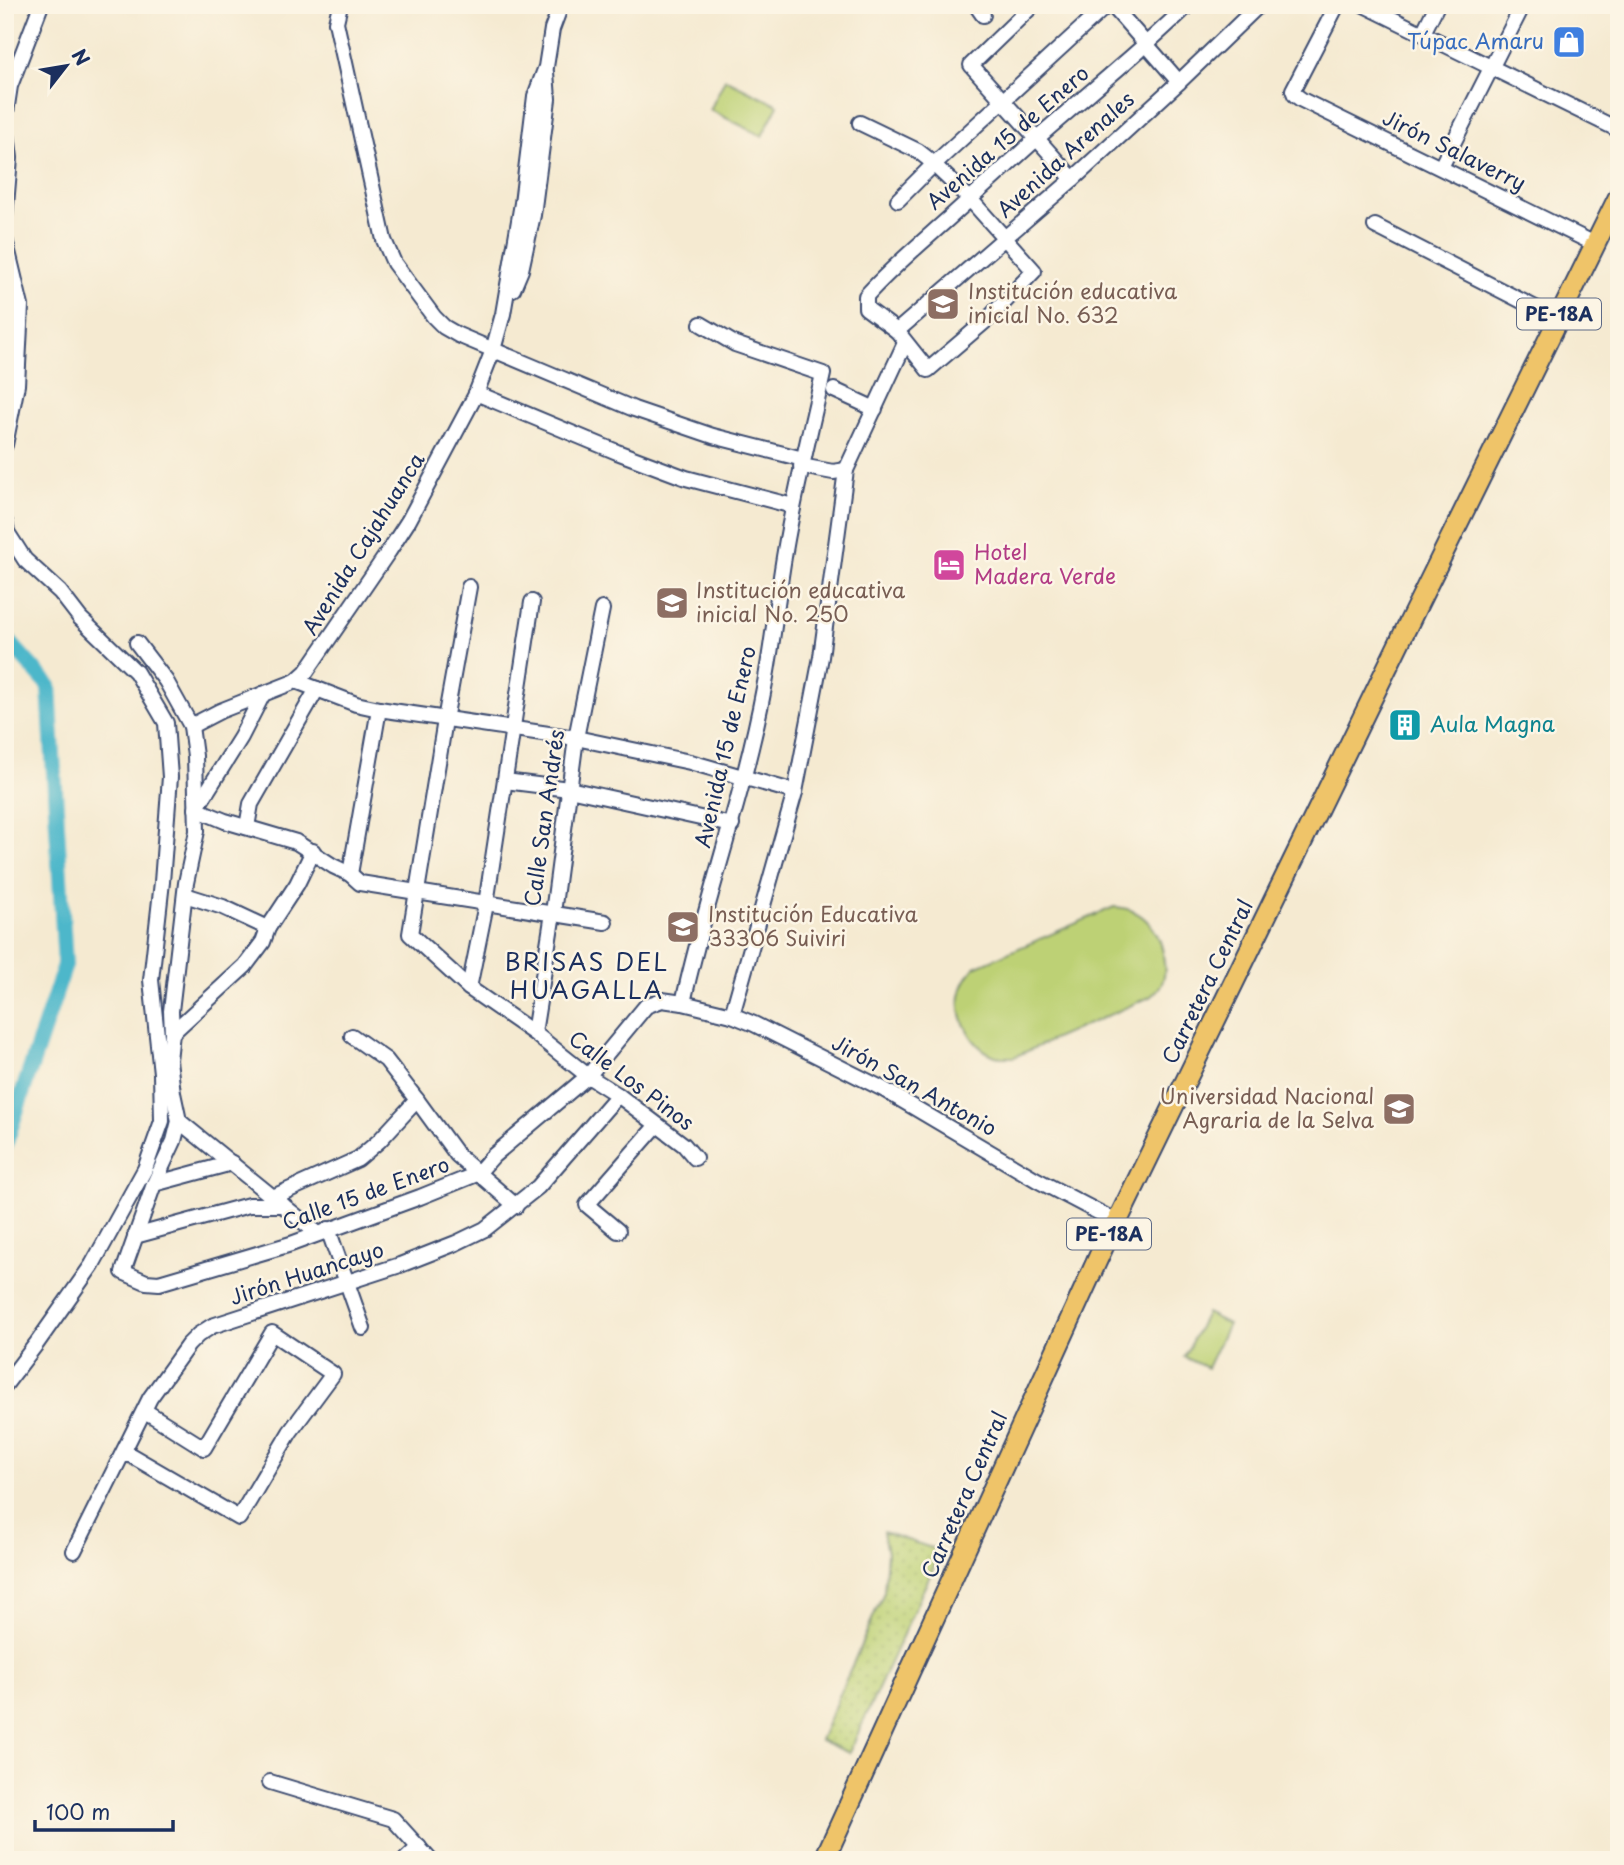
<svg xmlns="http://www.w3.org/2000/svg" width="1624" height="1865" viewBox="0 0 1624 1865" font-family="'Playpen Sans',sans-serif">
	<style>
		.grass { fill: url(#grass-dots); stroke: #6c8069; stroke-width: 2 }
		.garden { fill: #bdd174; stroke: #6c8069; stroke-width: 2 }
		.lines { fill: none; stroke-linecap: round; stroke-linejoin: round }
		.river { stroke: #4db7ca; stroke-width: 16 }
		.minor-casing { stroke: #3c4b6f; stroke-width: 18 }
		.highway-casing { stroke: #3c4b6f; stroke-width: 23 }
		.minor { stroke: #fff; stroke-width: 14 }
		.highway { stroke: #efc469; stroke-width: 19 }
		.labels { text-anchor: middle; stroke-width: 5; stroke-linejoin: round; paint-order: stroke }
		.shield { fill: #fcf5e5; stroke: #5e6a86; stroke-width: 2 }
		.shield-label { font-size: 19px; font-weight: bold; fill: #1b2f5e }
		.shop-label { font-size: 21px; fill: #366cbe; stroke: #fcf5e5; text-anchor: end }
		.street-label { font-size: 21px; fill: #1b2f5e; stroke: #fcf5e5 }
		.education-label { font-size: 21px; fill: #785e54; stroke: #fcf5e5; text-anchor: start }
		.hotel-label { font-size: 21px; fill: #b23c85; stroke: #fcf5e5; text-anchor: start }
		.culture-label { font-size: 21px; fill: #0d838f; stroke: #fcf5e5; text-anchor: start }
		.quarter-label { font-size: 24px; letter-spacing: 2px; fill: #1b2f5e; stroke: #fcf5e5 }
	</style>
	<defs>
		<pattern id="grass-dots" width="8" height="8" patternUnits="userSpaceOnUse" patternTransform="scale(1.75)"><rect width="8" height="8" fill="#bdd174"/><path d="M2 2h.1M6 6h.1" fill="none" stroke="#a2b467" stroke-width="1.8" stroke-linecap="round"/></pattern>
	</defs>
	<rect width="100%" height="100%" fill="#fcf5e5"/>
	<filter id="ink" filterUnits="userSpaceOnUse"><feTurbulence type="fractalNoise" baseFrequency=".0143" numOctaves="2"/><feDisplacementMap in="SourceGraphic" scale="14" xChannelSelector="R" yChannelSelector="G"/><feConvolveMatrix kernelMatrix="1 2 1 2 8 2 1 2 1" color-interpolation-filters="sRGB"/></filter>
	<filter id="wash" filterUnits="userSpaceOnUse"><feTurbulence type="fractalNoise" baseFrequency=".00686" numOctaves="4" result="noise"/><feDisplacementMap in="SourceGraphic" scale="28" xChannelSelector="R" yChannelSelector="G"/><feGaussianBlur stdDeviation="1.57" result="paint"/><feColorMatrix in="noise" values="0 0 0 0 0 0 0 0 0 0 0 0 0 0 0 0 0 1.4 0 .05"/><feComposite in="paint" operator="in"/></filter>
	<g filter="url(#wash)">
		<rect width="100%" height="100%" fill="#f5ead1"/>
		<polygon class="grass" points="883,1532 941,1551 849,1753 820,1740 884,1592 887,1553"/>
		<g class="garden">
			<polygon points="725,79 778,105 762,136 710,110"/>
			<path d="M1114 907C1145 908 1163 934 1164 963 1165 969 1165 974 1163 980 1161 987 1156 992 1150 997L1014 1057C1007 1057 999 1058 993 1055 972 1047 957 1018 960 996 962 985 968 975 975 967Z"/>
			<polygon points="1206,1313 1228,1324 1207,1368 1184,1357"/>
		</g>
		<g class="lines">
			<polyline class="river" points="5,637 49,686 65,965 5,1145"/>
		</g>
	</g>
	<g filter="url(#ink)">
		<g class="lines">
			<defs>
				<g id="minor">
					<polyline points="340,5 336,22 384,240 394,263 434,317 444,327 458,335 634,409 713,436 803,459"/>
					<polyline points="976,5 983,15"/>
					<polyline points="1033,5 971,65 1073,179"/>
					<polyline points="1112,5 1179,82"/>
					<polyline points="1337,5 1293,90 1295,95 1302,100 1595,244"/>
					<polyline points="1364,5 1619,130"/>
					<polyline points="1423,33 1437,5"/>
					<path d="M860 123 918 151 927 158 970 199 1034 271 989 318 928 370 897 331 866 308V296C891 268 920 244 948 219 977 193 1006 166 1035 140 1086 95 1139 53 1188 5"/>
					<polyline points="1441,167 1523,5"/>
					<polyline points="898,200 933,165 1107,5"/>
					<polyline points="5,217 10,158 5,119 10,86 41,5"/>
					<polyline points="1375,226 1557,319"/>
					<polyline points="5,239 21,306 17,385 5,445"/>
					<polyline points="513,289 521,270 533,215 548,99 546,72"/>
					<polyline points="897,331 1073,179 1179,82 1259,5"/>
					<polyline points="834,390 875,409"/>
					<polyline points="476,393 617,452 686,478 793,506"/>
					<polyline points="801,466 833,472 846,470"/>
					<polyline points="5,522 7,532 25,560 60,592 80,618 136,672 166,723 170,777 162,882 151,980 161,1073 162,1121 145,1169 92,1265 37,1343 5,1385"/>
					<polyline points="469,587 445,720 410,934 469,988 534,1033 588,1076 618,1095 684,1145 695,1158"/>
					<polyline points="137,643 166,681 191,726 195,756 197,831 186,883 171,1011 172,1033 169,1060 173,1093 179,1121 174,1141 154,1184 123,1272 146,1282 159,1283 291,1244 420,1197 477,1174 493,1156 588,1076 646,1006 662,1000 683,1003 732,1015 754,1024 883,1089 1037,1180 1117,1222"/>
					<polyline points="296,681 356,704 379,709 576,738 690,762 795,792"/>
					<polyline points="263,694 241,737 196,809 225,821 296,842 333,866 350,874 360,883 605,922"/>
					<polyline points="191,726 220,711 296,681 306,672 389,551 409,520 475,396 493,350 503,314 522,203 535,96 546,67 552,29 561,5"/>
					<polyline points="505,781 569,789 732,825"/>
					<polyline points="247,827 251,804 317,689"/>
					<polyline points="350,874 379,709"/>
					<polyline points="185,895 223,907 268,928"/>
					<polyline points="469,988 486,904 532,602"/>
					<path d="M683 1003C706 897 744 795 764 688 773 643 777 597 785 551 795 491 810 433 823 374L735 344 701 324"/>
					<polyline points="732,1015 795,792 821,657 846,470 905,343"/>
					<polyline points="172,1033 245,966 263,942 268,928 297,884 313,851"/>
					<polyline points="534,1033 553,913 576,738 602,609"/>
					<polyline points="352,1036 386,1060 417,1100 457,1155 516,1206"/>
					<polyline points="179,1121 317,1233"/>
					<polyline points="154,1184 232,1163"/>
					<polyline points="273,1197 358,1159 379,1141 417,1100"/>
					<polyline points="328,1229 363,1328"/>
					<polyline points="618,1231 587,1205 657,1125"/>
					<polyline points="135,1236 249,1205 283,1205"/>
					<polyline points="125,1452 239,1518 290,1432 333,1374 272,1333 204,1448 145,1411"/>
					<polyline points="74,1551 150,1398 188,1345 198,1335 212,1326 400,1265 456,1243 485,1229 538,1187 618,1095"/>
					<polyline points="270,1782 393,1819 430,1860"/>
					<polyline points="405,1860 419,1847"/>
				</g>
				<path id="highway" d="M824 1860 1110 1232 1117 1222C1283 880 1450 537 1619 196"/>
			</defs>
			<use href="#minor" class="minor-casing"/>
			<use href="#highway" class="highway-casing"/>
			<use href="#minor" class="minor"/>
			<use href="#highway" class="highway"/>
		</g>
	</g>
	<defs>
		<symbol id="shop-square" viewBox="-11 -11 22 22"><rect x="-9" y="-9" width="18" height="18" rx="4" fill="#3f7fe0" stroke="#fcf5e5"/><path d="M-5-2.5h2.3a2.7 3.5 0 0 1 5.4 0H5L5.5 6h-11ZM-1.5-2.5h3a1.5 2.3 0 0 0-3 0Z" fill="#fff"/></symbol>
		<symbol id="school-square" viewBox="-11 -11 22 22"><rect x="-9" y="-9" width="18" height="18" rx="4" fill="#8d6e63" stroke="#fcf5e5"/><path d="M0-5L7-2L0 1L-7-2ZM-4 1L0 2.5L4 1V4Q0 6-4 4Z" fill="#fff"/></symbol>
		<symbol id="hotel-square" viewBox="-11 -11 22 22"><rect x="-9" y="-9" width="18" height="18" rx="4" fill="#d1479c" stroke="#fcf5e5"/><path d="M-6-4.5h1.5V1H6V5H4.5V3h-9V5H-6ZM-4 0a1.8 1.8 0 1 1 3.6 0ZM.5 0V-2.5h3Q6-2.5 6 0Z" fill="#fff"/></symbol>
		<symbol id="building-square" viewBox="-11 -11 22 22"><rect x="-9" y="-9" width="18" height="18" rx="4" fill="#0f9aa8" stroke="#fcf5e5"/><path d="M-4-6H4V6H1V3H-1V6H-4ZM-2.5-4.3h1.7v1.8h-1.7ZM.8-4.3h1.7v1.8H.8ZM-2.5-1h1.7V.8h-1.7ZM.8-1h1.7V.8H.8Z" fill="#fff"/></symbol>
		<symbol id="university-square" viewBox="-11 -11 22 22"><rect x="-9" y="-9" width="18" height="18" rx="4" fill="#8d6e63" stroke="#fcf5e5"/><path d="M0-5L7-2L0 1L-7-2ZM-4 1L0 2.5L4 1V4Q0 6-4 4Z" fill="#fff"/></symbol>
	</defs>
	<g fill-rule="evenodd">
		<use href="#shop-square" x="1550" y="23" width="38" height="38"/>
		<use href="#school-square" x="924" y="285" width="38" height="38"/>
		<use href="#hotel-square" x="930" y="546" width="38" height="38"/>
		<use href="#school-square" x="653" y="584" width="38" height="38"/>
		<use href="#building-square" x="1386" y="706" width="38" height="38"/>
		<use href="#school-square" x="664" y="908" width="38" height="38"/>
		<use href="#university-square" x="1380" y="1090" width="38" height="38"/>
	</g>
	<g class="labels">
		<g class="shield">
			<rect x="1517" y="298.5" width="84" height="31" rx="5"/>
			<rect x="1067" y="1218.5" width="84" height="31" rx="5"/>
		</g>
		<g class="shield-label">
			<text x="1559" y="321">PE-18A</text>
			<text x="1109" y="1241">PE-18A</text>
		</g>
		<g class="shop-label">
			<text x="1544" y="49">Túpac Amaru</text>
		</g>
		<g class="street-label">
			<text transform="translate(1008 138) rotate(-41)" y="7">Avenida 15 de Enero</text>
			<text transform="translate(1454 151) rotate(26)" y="7">Jirón Salaverry</text>
			<text transform="translate(1066 155) rotate(-42)" y="7">Avenida Arenales</text>
			<text transform="translate(364 544) rotate(-58)" y="7">Avenida Cajahuanca</text>
			<text transform="translate(726 747) rotate(-77)" y="7">Avenida 15 de Enero</text>
			<text transform="translate(545 818) rotate(-82)" y="7">Calle San Andrés</text>
			<text transform="translate(1208 982) rotate(-64)" y="7">Carretera Central</text>
			<text transform="translate(631 1081) rotate(37)" y="7">Calle Los Pinos</text>
			<text transform="translate(914 1086) rotate(29)" y="7">Jirón San Antonio</text>
			<text transform="translate(366 1194) rotate(-20)" y="7">Calle 15 de Enero</text>
			<text transform="translate(307 1274) rotate(-18)" y="7">Jirón Huancayo</text>
			<text transform="translate(965 1495) rotate(-66)" y="7">Carretera Central</text>
		</g>
		<g class="education-label">
			<text x="968" y="299">Institución educativa<tspan x="968" dy="24">inicial No. 632</tspan></text>
			<text x="696" y="598">Institución educativa<tspan x="696" dy="24">inicial No. 250</tspan></text>
			<text x="708" y="922">Institución Educativa<tspan x="708" dy="24">33306 Suiviri</tspan></text>
			<text x="1374" y="1104" text-anchor="end">Universidad Nacional<tspan x="1374" dy="24">Agraria de la Selva</tspan></text>
		</g>
		<g class="hotel-label">
			<text x="974" y="560">Hotel<tspan x="974" dy="24">Madera Verde</tspan></text>
		</g>
		<g class="culture-label">
			<text x="1430" y="732">Aula Magna</text>
		</g>
		<g class="quarter-label">
			<text x="587" y="971">BRISAS DEL<tspan x="587" dy="28">HUAGALLA</tspan></text>
		</g>
	</g>
	<rect width="1624" height="1865" fill="none" stroke="#fcf5e5" stroke-width="28"/>
	<g transform="translate(66 66) rotate(59)" stroke="#fcf5e5" stroke-width="5" paint-order="stroke">
	<path d="M0-5L12 26L0 18L-12 26Z" fill="#1b2f5e"/>
	<text y="-10" font-size="19" font-weight="bold" text-anchor="middle" fill="#1b2f5e">N</text>
	</g>
	<path d="M35 1820v10h138v-10" fill="none" stroke="#1b2f5e" stroke-width="3.5"/>
	<text x="46" y="1820" font-size="21" fill="#1b2f5e" stroke="#fcf5e5" stroke-width="5" paint-order="stroke">100 m</text>
</svg>
